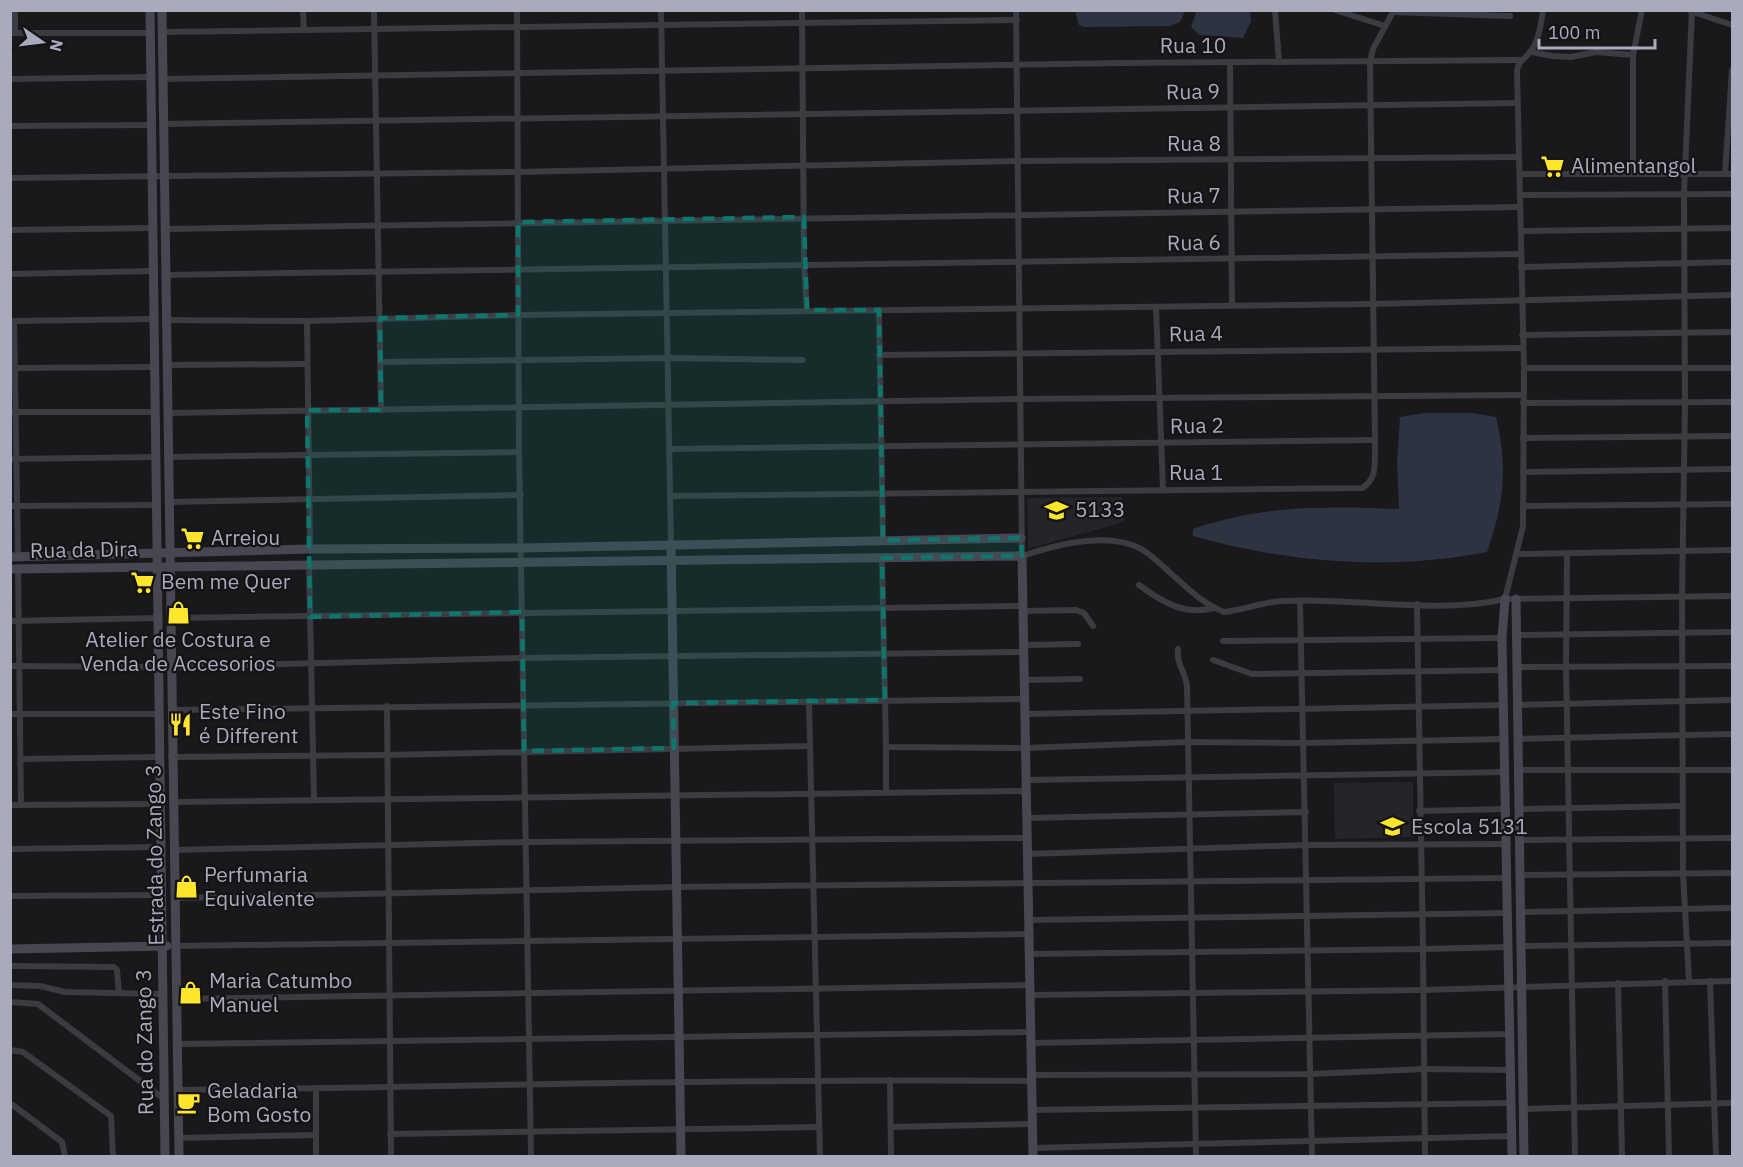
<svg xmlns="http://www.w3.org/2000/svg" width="1743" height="1167" viewBox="0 0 1743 1167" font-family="'IBM Plex Sans',sans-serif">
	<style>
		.built { fill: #252428 }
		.water { fill: #2d3341 }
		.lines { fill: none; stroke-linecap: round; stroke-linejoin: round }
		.street { stroke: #3b3b42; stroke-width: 6 }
		.secondary { stroke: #474751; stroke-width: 9 }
		.marked { fill: #0f766e; fill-opacity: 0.2; stroke: #0f766e; stroke-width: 4.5; stroke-dasharray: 12 8; stroke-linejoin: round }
		.labels { text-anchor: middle; stroke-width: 4.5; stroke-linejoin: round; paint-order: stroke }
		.street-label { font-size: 21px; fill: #a9abbc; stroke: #141316 }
		.poi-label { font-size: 21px; fill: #a9abbc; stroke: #141316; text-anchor: start }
	</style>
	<rect width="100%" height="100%" fill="#19181b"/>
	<g class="built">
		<polygon points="1122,497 1124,522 1028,549 1027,498"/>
		<polygon points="1413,782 1413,837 1335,839 1334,783"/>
	</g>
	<g class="water">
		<polygon points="1197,10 1250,11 1251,21 1243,38 1200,35 1191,27"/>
		<polygon points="1075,11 1075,10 1185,11 1180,22 1170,26 1084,27 1079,25"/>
		<path d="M1424 413H1473L1496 417C1508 468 1504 503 1487 552 1390 571 1288 563 1193 536V529C1265 505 1324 506 1399 509L1397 462 1400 417Z"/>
	</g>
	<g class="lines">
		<g class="street">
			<polyline points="15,10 15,33"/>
			<polyline points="303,10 304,30"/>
			<polyline points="374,10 381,410"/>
			<polyline points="517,10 519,452 531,1156"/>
			<polyline points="661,10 671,544"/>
			<polyline points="802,10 804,264 807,310"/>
			<path d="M1016 10 1022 556C1055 545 1100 533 1135 546 1146 550 1156 560 1165 568 1183 584 1201 603 1224 612 1244 610 1263 602 1283 601 1354 597 1436 615 1505 599L1732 596"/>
			<polyline points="1275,10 1279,62"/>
			<polyline points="1335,10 1385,26"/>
			<polyline points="1690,11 1732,25"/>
			<polyline points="1393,12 1510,16"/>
			<polyline points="162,32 1017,20"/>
			<polyline points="10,33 150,33"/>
			<polyline points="1531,52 1553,56 1571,57 1596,52 1633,55"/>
			<polyline points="1230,62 1232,306"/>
			<polyline points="10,79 151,77"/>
			<polyline points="162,79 1121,63 1520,60"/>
			<polyline points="163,124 1517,103"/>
			<polyline points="10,126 151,125"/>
			<polyline points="1520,174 1732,174"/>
			<polyline points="1633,174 1633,55 1642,10"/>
			<polyline points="1725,174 1732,70"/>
			<polyline points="10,178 517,172 1017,161 1519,157"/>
			<polyline points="1520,195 1732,194"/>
			<polyline points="165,229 1520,207"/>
			<polyline points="10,230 153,228"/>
			<polyline points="1521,231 1732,228"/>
			<polyline points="1521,267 1732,262"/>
			<polyline points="10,274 154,271"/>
			<polyline points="165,275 1521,254"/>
			<polyline points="1156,307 1163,489"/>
			<polyline points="879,310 883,540"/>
			<polyline points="165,320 307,321 518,315 1372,304 1732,295"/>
			<polyline points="11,321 154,319"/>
			<polyline points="14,321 18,557"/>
			<polyline points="307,321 310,549"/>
			<polyline points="1522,335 1732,332"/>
			<polyline points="879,355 1523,348"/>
			<polyline points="380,362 669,358 803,360"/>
			<polyline points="167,365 307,364"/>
			<polyline points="15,368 156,367"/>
			<polyline points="1524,368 1732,368"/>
			<polyline points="1523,403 1732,402"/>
			<polyline points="10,412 156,412"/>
			<polyline points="168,413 1021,399 1523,395"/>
			<polyline points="1523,438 1732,436"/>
			<polyline points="669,449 1375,440"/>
			<polyline points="168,457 519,452"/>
			<polyline points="10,459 156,457"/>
			<polyline points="1523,472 1732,469"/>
			<path d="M670 496 1362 488C1379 479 1374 458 1375 440L1370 61 1373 49 1394 10"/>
			<polyline points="169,502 521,495"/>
			<polyline points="10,506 157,505"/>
			<polyline points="1523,506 1732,504"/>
			<polyline points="1518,554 1732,550"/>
			<polyline points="1567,554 1566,666 1575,1156"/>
			<polyline points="882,558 886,747 1025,748 1187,742 1303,743 1505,739"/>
			<polyline points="309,564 314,800"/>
			<polyline points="18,569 21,805"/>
			<path d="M1139 585C1162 602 1185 616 1214 608"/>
			<path d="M1505 599 1523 526 1524 368 1517 71C1519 60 1524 60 1530 52 1539 41 1541 24 1543 10"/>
			<polyline points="1300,602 1312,1156"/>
			<polyline points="1417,604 1423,949 1509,947"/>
			<polyline points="1023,611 1076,610 1084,613 1093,626"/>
			<polyline points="170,618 1023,606"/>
			<polyline points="10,621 158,618"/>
			<polyline points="1516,635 1732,632"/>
			<polyline points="1223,641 1502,638"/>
			<polyline points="1024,645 1078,644"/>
			<path d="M1178 649C1176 665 1186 672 1187 687L1196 1156"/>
			<polyline points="1213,660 1252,674 1504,670"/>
			<polyline points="10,666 159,667"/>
			<polyline points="171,667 522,658 1024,652"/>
			<polyline points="1517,667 1732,666"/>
			<polyline points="1024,680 1080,679"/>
			<polyline points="1518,705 1732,700"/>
			<polyline points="387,706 391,1156"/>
			<polyline points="171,710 1025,699"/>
			<polyline points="10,714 159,714"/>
			<polyline points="1025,714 1505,705"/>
			<polyline points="1517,739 1732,734"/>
			<polyline points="810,746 820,1156"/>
			<polyline points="171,757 386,755 810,746 809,701"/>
			<polyline points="21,759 159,757"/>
			<polyline points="1518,770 1732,770"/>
			<polyline points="1026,780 1506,772"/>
			<polyline points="886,792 886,747"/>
			<polyline points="172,802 1026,791"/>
			<polyline points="10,805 159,804"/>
			<polyline points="1518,809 1683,806"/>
			<polyline points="1419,811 1506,809"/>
			<polyline points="1027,818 1306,812"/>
			<polyline points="1518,840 1732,838"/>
			<polyline points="10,849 160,847"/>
			<polyline points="173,850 526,842 1027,838"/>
			<polyline points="1027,854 1306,845 1508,844"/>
			<polyline points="1519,875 1732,873"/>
			<polyline points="10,896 161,895"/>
			<polyline points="174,898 676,887 1508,878"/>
			<polyline points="1520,912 1732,908"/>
			<polyline points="1028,920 1508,913"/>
			<polyline points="175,946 1029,934"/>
			<polyline points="1521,946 1732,943"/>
			<polyline points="1029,954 1423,949 1425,1156"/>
			<polyline points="10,966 114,967 117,970 119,993"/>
			<polyline points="1665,981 1669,1156"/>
			<polyline points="1689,981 1683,873 1682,597 1685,402 1684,194 1692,10"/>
			<polyline points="1710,981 1716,1156"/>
			<polyline points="1618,983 1622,1156"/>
			<polyline points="10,985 40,986 65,992 162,994"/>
			<polyline points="1030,995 1423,990 1732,981"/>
			<polyline points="176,999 1030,985"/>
			<polyline points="10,1002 38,1004 164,1099"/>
			<polyline points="1030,1043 1510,1034"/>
			<polyline points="176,1044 1030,1032"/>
			<polyline points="10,1050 23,1052 111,1116 113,1156"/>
			<polyline points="1031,1075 1311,1074 1424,1069 1511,1070"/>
			<polyline points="890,1080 891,1156"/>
			<polyline points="316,1089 316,1156"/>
			<path d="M177 1090C462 1087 746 1078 1031 1081"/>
			<polyline points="10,1103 62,1142 65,1156"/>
			<polyline points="1523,1109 1732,1103"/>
			<polyline points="1032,1110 1511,1103"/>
			<polyline points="891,1127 1032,1124"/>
			<polyline points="390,1134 819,1127"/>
			<polyline points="178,1138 316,1135"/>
			<polyline points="1032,1148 1512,1136"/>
		</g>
		<g class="secondary">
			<polyline points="150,10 165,1156"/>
			<polyline points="162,10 179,1156"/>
			<polyline points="671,544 681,1156"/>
			<polyline points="10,557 310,549 522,548 1021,538"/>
			<polyline points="10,569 1022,556 1033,1156"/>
			<polyline points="1505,599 1502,638 1512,1156"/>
			<polyline points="1516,599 1524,1156"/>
			<polyline points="10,949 167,946"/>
		</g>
	</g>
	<path class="marked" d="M804 217 807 310H879L883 540 1021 538 1022 556 882 558 885 700 673 703 674 748 524 751 522 612 310 617 307 410H381L380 318 518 315V222Z"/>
	<defs>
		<symbol id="supermarket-bare" viewBox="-9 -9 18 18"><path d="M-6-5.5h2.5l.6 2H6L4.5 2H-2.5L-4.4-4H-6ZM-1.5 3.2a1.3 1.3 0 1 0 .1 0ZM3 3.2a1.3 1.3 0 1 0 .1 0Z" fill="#ffe52c" stroke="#141316" stroke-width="2.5" paint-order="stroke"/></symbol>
		<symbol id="school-bare" viewBox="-9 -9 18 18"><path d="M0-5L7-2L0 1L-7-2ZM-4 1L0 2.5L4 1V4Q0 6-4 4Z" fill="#ffe52c" stroke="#141316" stroke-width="2.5" paint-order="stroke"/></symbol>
		<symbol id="shop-bare" viewBox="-9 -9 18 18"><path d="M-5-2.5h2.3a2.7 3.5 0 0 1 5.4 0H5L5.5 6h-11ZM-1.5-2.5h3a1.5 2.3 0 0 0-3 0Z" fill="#ffe52c" stroke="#141316" stroke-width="2.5" paint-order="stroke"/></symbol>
		<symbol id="restaurant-bare" viewBox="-9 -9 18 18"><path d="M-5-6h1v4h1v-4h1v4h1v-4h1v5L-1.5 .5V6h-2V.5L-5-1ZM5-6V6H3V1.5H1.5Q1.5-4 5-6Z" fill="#ffe52c" stroke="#141316" stroke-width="2.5" paint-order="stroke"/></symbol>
		<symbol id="cafe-bare" viewBox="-9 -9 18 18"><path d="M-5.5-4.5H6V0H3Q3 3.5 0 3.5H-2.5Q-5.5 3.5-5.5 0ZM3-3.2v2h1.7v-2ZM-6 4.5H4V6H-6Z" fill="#ffe52c" stroke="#141316" stroke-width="2.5" paint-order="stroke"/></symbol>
	</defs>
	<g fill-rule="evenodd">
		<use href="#supermarket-bare" x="1536" y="150" width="33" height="33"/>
		<use href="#school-bare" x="1040" y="494" width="33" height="33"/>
		<use href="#supermarket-bare" x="176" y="522" width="33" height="33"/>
		<use href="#supermarket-bare" x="126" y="566" width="33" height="33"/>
		<use href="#shop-bare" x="162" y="596" width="33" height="33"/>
		<use href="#restaurant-bare" x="164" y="708" width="33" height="33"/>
		<use href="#school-bare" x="1376" y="810" width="33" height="33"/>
		<use href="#shop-bare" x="170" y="870" width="33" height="33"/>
		<use href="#shop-bare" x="174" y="976" width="33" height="33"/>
		<use href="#cafe-bare" x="172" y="1086" width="33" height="33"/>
	</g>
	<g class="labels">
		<g class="street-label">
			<text x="1193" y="53">Rua 10</text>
			<text transform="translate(1193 92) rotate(-1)" y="7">Rua 9</text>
			<text x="1194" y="151">Rua 8</text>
			<text transform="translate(1194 196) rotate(-1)" y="7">Rua 7</text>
			<text transform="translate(1194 243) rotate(-1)" y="7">Rua 6</text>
			<text transform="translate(1196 334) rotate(-1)" y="7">Rua 4</text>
			<text transform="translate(1197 426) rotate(-1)" y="7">Rua 2</text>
			<text x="1196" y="480">Rua 1</text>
			<text transform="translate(84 550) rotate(-1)" y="7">Rua da Dira</text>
			<text transform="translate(155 855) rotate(-91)" y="7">Estrada do Zango 3</text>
			<text transform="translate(145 1042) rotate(-91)" y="7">Rua do Zango 3</text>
		</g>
		<g class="poi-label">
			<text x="1571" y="173">Alimentangol</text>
			<text x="1075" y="517">5133</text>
			<text x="211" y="545">Arreiou</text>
			<text x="161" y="589">Bem me Quer</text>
			<text x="178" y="647" text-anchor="middle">Atelier de Costura e<tspan x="178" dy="24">Venda de Accesorios</tspan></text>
			<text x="199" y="719">Este Fino<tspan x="199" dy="24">é Different</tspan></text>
			<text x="1411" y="834">Escola 5131</text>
			<text x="204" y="882">Perfumaria<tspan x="204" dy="24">Equivalente</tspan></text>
			<text x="209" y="988">Maria Catumbo<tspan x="209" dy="24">Manuel</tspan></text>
			<text x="207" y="1098">Geladaria<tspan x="207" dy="24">Bom Gosto</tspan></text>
		</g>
	</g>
	<rect width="1743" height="1167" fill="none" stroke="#a9abbc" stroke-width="24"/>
	<g transform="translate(42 42) rotate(104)" stroke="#141316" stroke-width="4.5" paint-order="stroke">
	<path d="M0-4.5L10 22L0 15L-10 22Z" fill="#a9abbc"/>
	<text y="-9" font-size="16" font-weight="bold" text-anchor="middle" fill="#a9abbc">N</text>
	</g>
	<path d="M1539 39v9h116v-9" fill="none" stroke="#a9abbc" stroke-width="3"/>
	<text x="1548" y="39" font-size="18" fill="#a9abbc" stroke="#141316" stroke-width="4.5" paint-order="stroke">100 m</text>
</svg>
